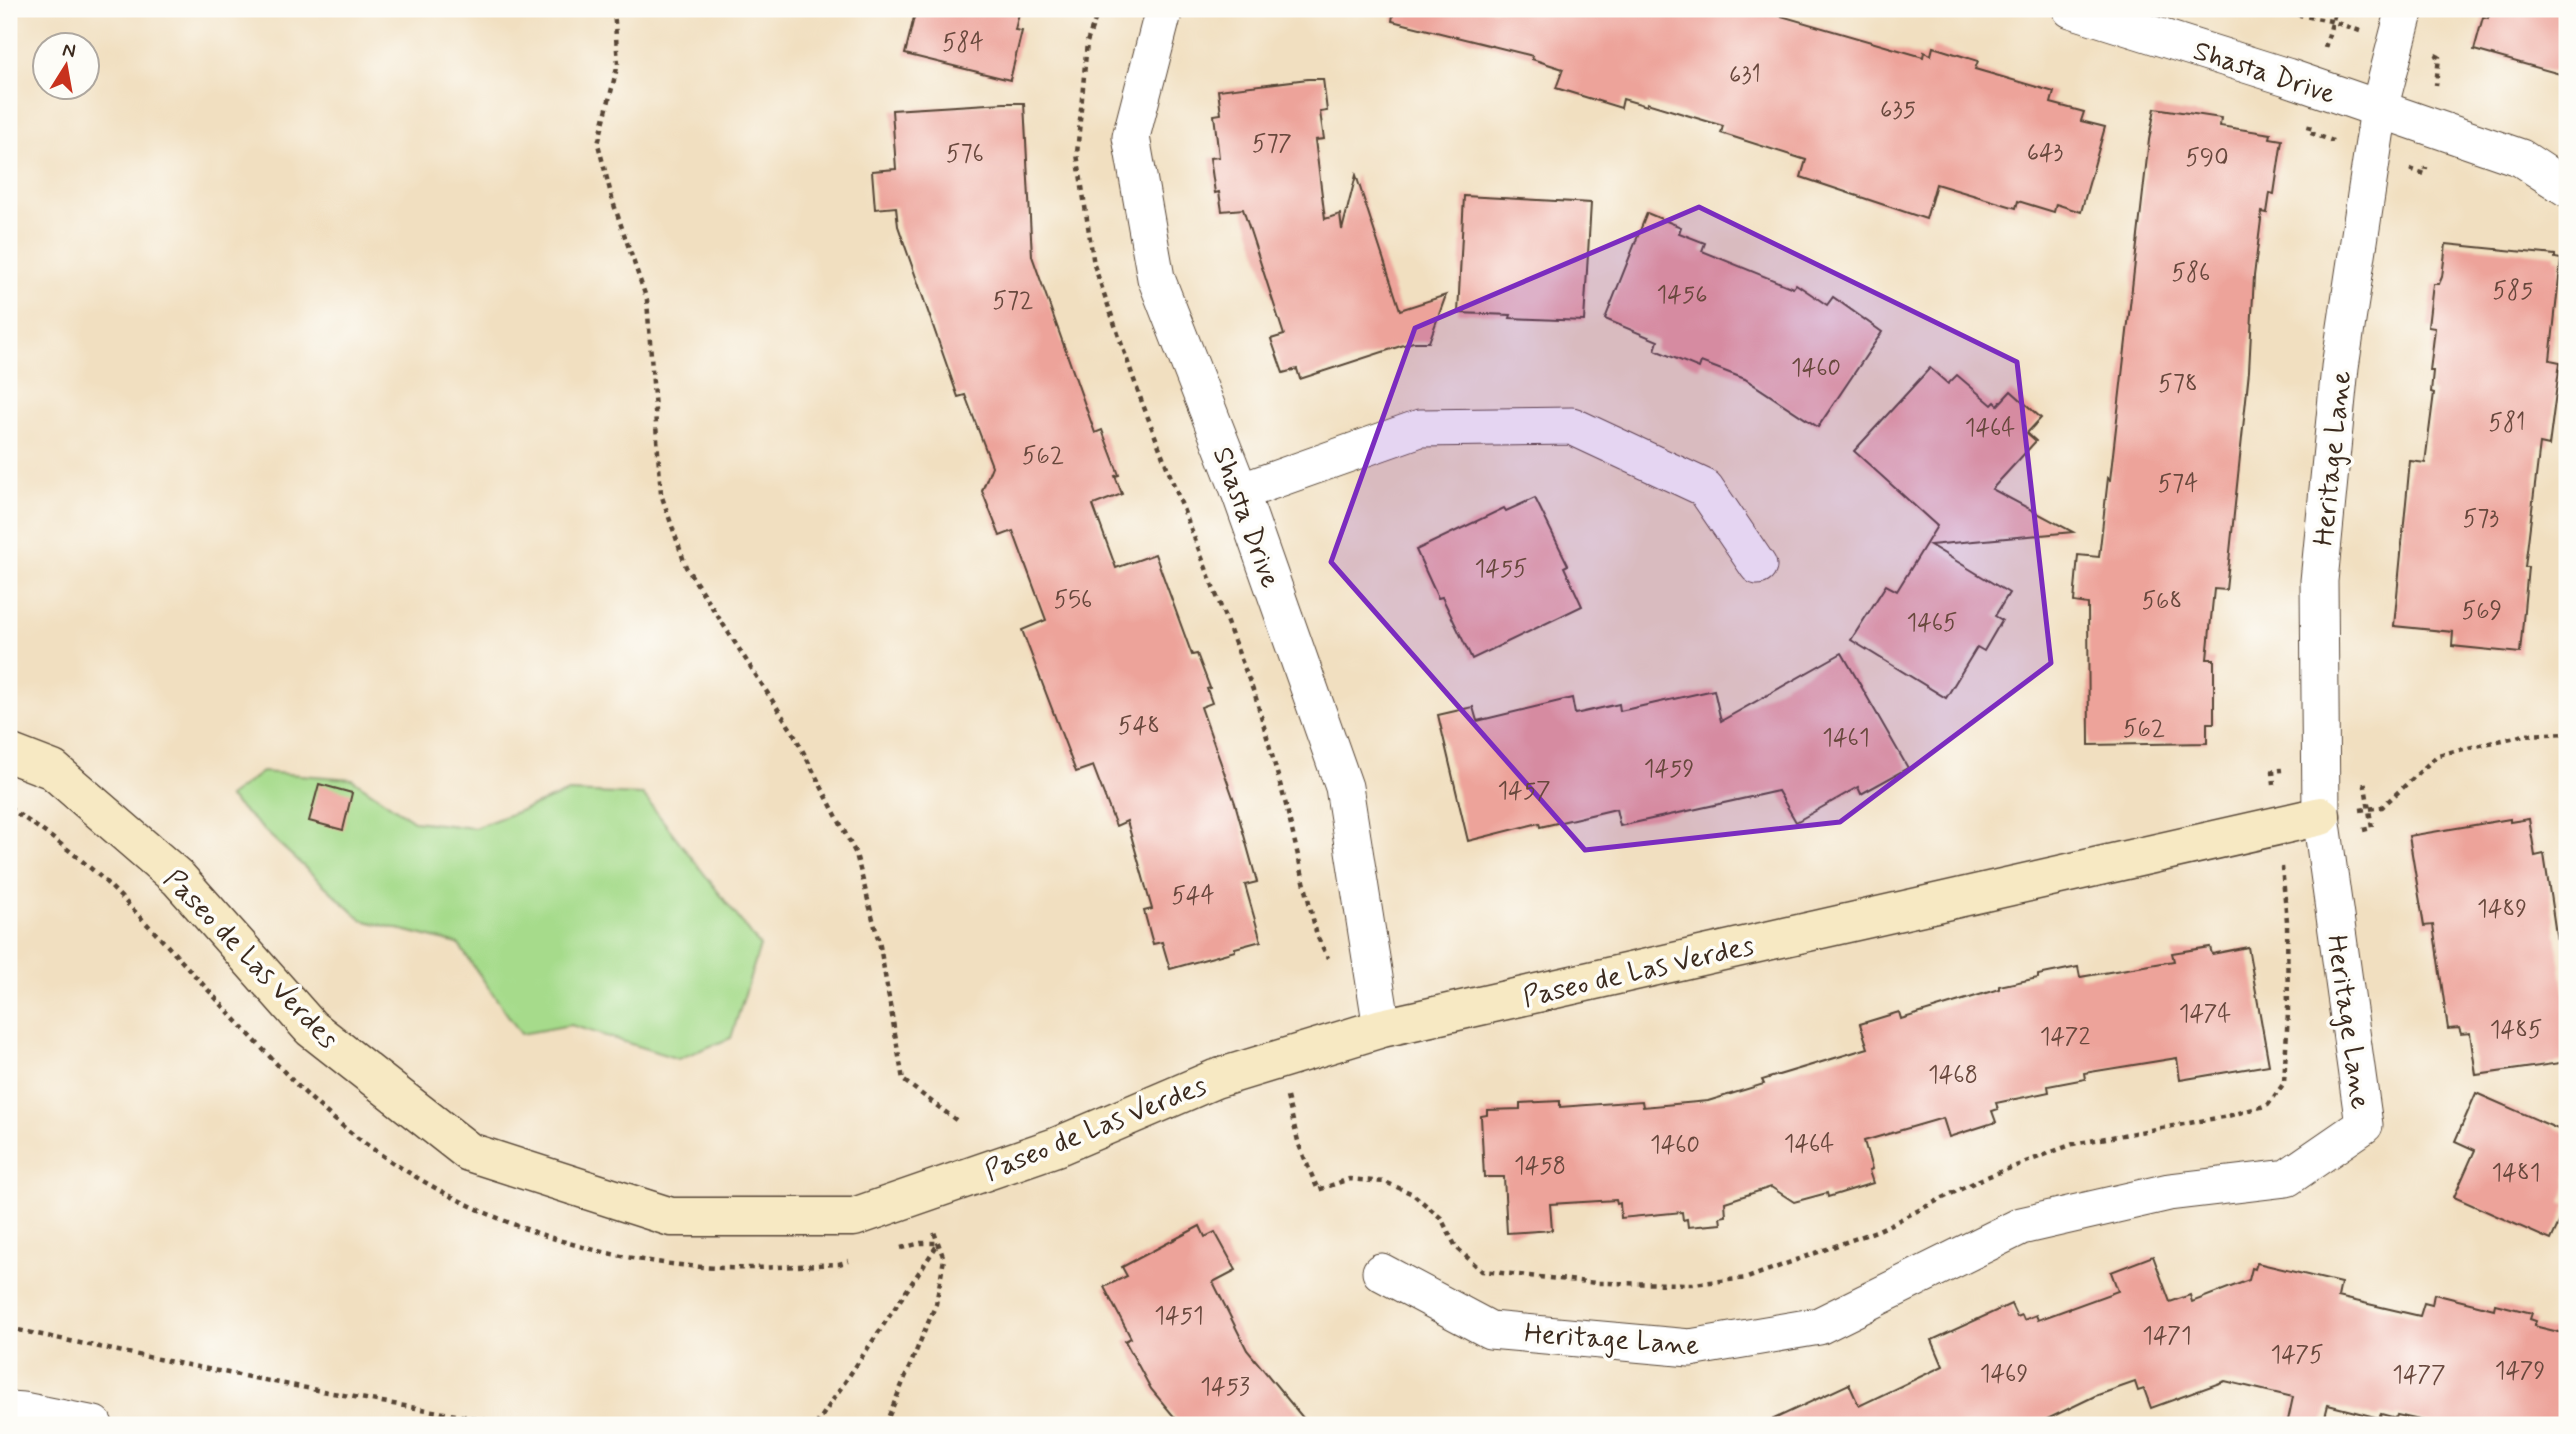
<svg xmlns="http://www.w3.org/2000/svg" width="2576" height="1434" viewBox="0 0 2576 1434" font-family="Mynerve,sans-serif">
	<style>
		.green { fill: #a6db8b; stroke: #708254; stroke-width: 2 }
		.building { fill: #eda39a }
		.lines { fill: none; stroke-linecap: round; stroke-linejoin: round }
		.street-casing { stroke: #564536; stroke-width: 39 }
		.secondary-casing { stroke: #564536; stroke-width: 41 }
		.path { stroke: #564536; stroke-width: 4.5; stroke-dasharray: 5 5; stroke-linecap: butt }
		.street { stroke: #fff; stroke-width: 37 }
		.secondary { stroke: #f7e9c3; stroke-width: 38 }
		.marked { fill: #7b2cbf; fill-opacity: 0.2; stroke: #7b2cbf; stroke-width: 5; stroke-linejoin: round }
		.labels { text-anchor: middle; stroke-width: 7; stroke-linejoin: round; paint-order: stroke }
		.number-label { font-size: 24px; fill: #68483d }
		.street-label { font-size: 28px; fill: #3b2a1e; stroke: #fdfcf7 }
	</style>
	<rect width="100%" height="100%" fill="#fdfcf7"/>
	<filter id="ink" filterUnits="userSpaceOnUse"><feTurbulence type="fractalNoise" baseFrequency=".0143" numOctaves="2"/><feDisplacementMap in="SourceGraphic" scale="14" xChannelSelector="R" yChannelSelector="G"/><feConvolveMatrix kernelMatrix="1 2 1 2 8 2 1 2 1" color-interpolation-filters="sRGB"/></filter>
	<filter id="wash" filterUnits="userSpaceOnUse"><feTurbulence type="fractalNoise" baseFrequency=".00686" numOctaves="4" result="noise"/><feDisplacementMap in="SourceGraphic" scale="28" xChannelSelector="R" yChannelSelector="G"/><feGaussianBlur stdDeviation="1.57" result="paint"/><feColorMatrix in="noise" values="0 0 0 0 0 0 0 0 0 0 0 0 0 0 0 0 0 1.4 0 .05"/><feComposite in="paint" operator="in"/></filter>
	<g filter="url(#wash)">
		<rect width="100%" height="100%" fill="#f1dfc0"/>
		<polygon class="green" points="262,772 352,779 414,821 474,828 569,792 643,795 760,946 731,1038 678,1059 571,1025 521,1034 458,944 362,920 228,797"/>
		<g id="blocks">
			<g class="building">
				<polygon points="916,9 1020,9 1015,30 1022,31 1010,80 905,54"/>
				<polygon points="1394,9 1757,9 1923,57 1924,52 1931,55 1933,47 1978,61 1975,69 2054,92 2051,103 2084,112 2081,121 2105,127 2081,212 2056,204 2054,212 2018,201 2016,208 1936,184 1926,219 1801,177 1806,160 1721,133 1723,126 1647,103 1647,106 1623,99 1621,108 1556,88 1563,69 1532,59 1533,56 1392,21"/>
				<polygon points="2491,9 2567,9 2567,76 2474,50 2483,17 2488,18"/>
				<polygon points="1308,79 1323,79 1327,111 1320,112 1324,139 1315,140 1325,219 1340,214 1342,230 1356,175 1400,310 1446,295 1429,342 1413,342 1300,379 1297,369 1283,373 1271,339 1284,335 1243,209 1222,211 1219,192 1215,193 1210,158 1219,157 1214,115 1221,114 1218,90"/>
				<polygon points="1004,103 1024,103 1032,256 1095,433 1102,430 1119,475 1115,476 1122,494 1093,505 1116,568 1155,554 1192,655 1197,654 1210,688 1207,689 1212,703 1201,707 1235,803 1257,882 1245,885 1261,941 1235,948 1235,951 1170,969 1162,942 1153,944 1144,911 1152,909 1127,821 1116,826 1093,766 1076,772 1022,630 1046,620 1013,531 1000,536 982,491 992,466 965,395 958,397 898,226 896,207 875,209 872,171 896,169 892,110"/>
				<polygon points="2155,108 2221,118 2220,126 2271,134 2270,138 2282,140 2274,194 2270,193 2267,213 2262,212 2254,276 2249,371 2226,590 2214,589 2207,659 2214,659 2214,723 2207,723 2207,743 2089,745 2088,604 2074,602 2078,555 2099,557 2108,478 2110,480 2149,140"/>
				<polygon points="1464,196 1591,203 1584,321 1510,318 1511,315 1458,313"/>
				<polygon points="1647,213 1681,227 1679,233 1705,243 1702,251 1793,288 1796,284 1827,305 1833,297 1882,332 1818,427 1745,379 1701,362 1699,368 1655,350 1658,341 1605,319"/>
				<polygon points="2446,244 2555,255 2555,258 2561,259 2550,360 2560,362 2549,446 2540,444 2525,567 2528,567 2520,653 2452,646 2453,632 2394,626 2410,461 2425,463 2434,393 2431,392 2433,371 2430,371 2435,328 2428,327 2433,284 2439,284 2442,277"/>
				<polygon points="1930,368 1948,384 1957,375 1992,405 1995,402 1998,405 2011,391 2041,418 2027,433 2036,441 1992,489 2073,532 1930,545 2009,593 1995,616 2002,620 1984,651 1977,647 1946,698 1851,640 1886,585 1897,591 1937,526 1854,451"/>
				<polygon points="1535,498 1568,565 1564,567 1582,606 1472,659 1442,597 1438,598 1416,550 1504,508 1506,511"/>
				<polygon points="1842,653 1908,768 1861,794 1858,787 1796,822 1778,791 1620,826 1616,809 1540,827 1539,823 1468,841 1438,715 1473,707 1477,721 1572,698 1575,714 1619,704 1620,711 1714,690 1721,721"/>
				<polygon points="319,784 352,793 343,830 309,821"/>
				<polygon points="2510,819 2510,822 2529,819 2535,856 2544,854 2567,1008 2567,1062 2476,1075 2470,1033 2461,1034 2459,1028 2448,1029 2433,925 2424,926 2409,836"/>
				<polygon points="2210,947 2212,954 2248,947 2269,1065 2180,1080 2177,1058 2084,1073 2085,1079 2048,1086 2049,1092 1996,1103 1998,1109 1992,1111 1996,1122 1949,1137 1943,1118 1864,1141 1872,1169 1869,1171 1873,1183 1828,1197 1827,1193 1794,1202 1771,1187 1725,1202 1726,1216 1720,1217 1721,1224 1688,1227 1687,1219 1683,1220 1682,1212 1621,1218 1620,1203 1617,1204 1616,1200 1550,1204 1552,1230 1507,1233 1504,1177 1484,1177 1481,1116 1487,1115 1487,1110 1520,1109 1520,1103 1560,1101 1560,1107 1642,1101 1643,1107 1708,1101 1764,1084 1762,1080 1868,1048 1860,1024 1899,1012 1901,1019 1999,989 1999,986 2038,978 2038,975 2078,967 2080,977 2174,961 2172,953"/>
				<polygon points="2476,1093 2567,1133 2567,1188 2561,1203 2567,1205 2551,1240 2454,1197 2475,1150 2455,1141"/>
				<polygon points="1200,1226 1205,1237 1215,1232 1236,1270 1213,1282 1247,1350 1309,1425 1181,1425 1151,1389 1125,1341 1131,1338 1104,1287 1127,1276 1122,1267"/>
				<polygon points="2153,1256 2170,1302 2190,1295 2192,1302 2249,1280 2252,1268 2255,1269 2257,1263 2341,1283 2338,1297 2420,1316 2424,1303 2432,1305 2434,1294 2494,1309 2495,1304 2532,1313 2530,1319 2536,1321 2534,1326 2567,1334 2567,1425 2442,1425 2397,1415 2396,1418 2381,1414 2379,1418 2328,1405 2323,1425 2287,1425 2293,1397 2225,1381 2151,1408 2144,1389 2138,1391 2135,1382 2095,1396 2035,1425 1761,1425 1849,1384 1859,1406 1943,1366 1932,1340 2011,1304 2017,1317 2022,1315 2024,1320 2036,1315 2038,1320 2118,1291 2111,1272"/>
			</g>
		</g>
	</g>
	<g filter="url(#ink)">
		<use href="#blocks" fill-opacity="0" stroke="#564536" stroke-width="2"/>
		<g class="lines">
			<defs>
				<g id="street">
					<polyline points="1164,9 1131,137 1156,278 1240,492 1344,787 1382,1028"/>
					<polyline points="2071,9 2287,77 2521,158 2567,188"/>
					<polyline points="1240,492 1420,428 1572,426 1705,488 1758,566"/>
					<polyline points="1381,1272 1490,1330 1690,1348 1819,1326 2021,1226 2169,1192 2287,1178 2364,1125 2321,816 2319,581 2340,367 2379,109 2405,9"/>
					<polyline points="9,1410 23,1411 94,1425"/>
				</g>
				<polyline id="secondary" points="9,753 53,770 178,878 311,1028 469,1152 671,1217 854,1217 1056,1147 1215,1079 1382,1028 2321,816"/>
			</defs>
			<use href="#street" class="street-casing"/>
			<use href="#secondary" class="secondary-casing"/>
			<g class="path">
				<polyline points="614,9 618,64 598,144 613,202 647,300 661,494 686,567 794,734 856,854 880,946 903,1080 956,1120"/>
				<polyline points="1099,9 1087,42 1077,154 1094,265 1140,397 1256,698 1286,805 1317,936 1328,958"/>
				<polyline points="2268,9 2331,21 2360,31"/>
				<polyline points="2325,48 2336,9"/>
				<polyline points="2435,55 2439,57 2436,85"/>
				<polyline points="2310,125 2308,132 2333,141"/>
				<polyline points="2410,169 2425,174 2426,167"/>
				<polyline points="2274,785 2273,771 2282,770"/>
				<path d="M9 808C47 833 85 860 117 893 177 954 234 1020 294 1082 397 1187 545 1253 690 1266 739 1271 790 1266 839 1264L849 1261"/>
				<polyline points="2360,810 2382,807 2438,755 2524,735 2567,733"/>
				<polyline points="2363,830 2372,828 2364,780"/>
				<polyline points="1287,1097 1299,1145 1318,1190 1349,1179 1385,1182 1413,1194 1441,1218 1456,1247 1482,1271 1597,1283 1693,1284 1747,1278 1879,1230 1979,1180 2073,1144 2228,1116 2268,1105 2284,1083 2288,1012 2287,921 2282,867"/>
				<polyline points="901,1248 921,1243 938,1243"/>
				<path d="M9 1328C177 1364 346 1397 515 1425"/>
				<polyline points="816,1425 938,1244"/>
				<polyline points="885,1425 936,1304 944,1259 934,1232"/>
			</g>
			<use href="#street" class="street"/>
			<use href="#secondary" class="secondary"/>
		</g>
	</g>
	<path class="marked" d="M1699 207 2017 362 2051 663 1840 822 1585 850 1331 562 1415 328Z"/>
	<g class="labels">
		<g class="number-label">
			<text x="963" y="50">584</text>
			<text x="1745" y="82">631</text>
			<text x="1898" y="117">635</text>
			<text x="1272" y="151">577</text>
			<text x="2045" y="160">643</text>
			<text x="965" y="161">576</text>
			<text x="2207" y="165">590</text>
			<text x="2191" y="280">586</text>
			<text x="2513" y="298">585</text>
			<text x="1682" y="302">1456</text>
			<text x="1013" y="308">572</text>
			<text x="1816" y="375">1460</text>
			<text x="2178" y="391">578</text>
			<text x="2507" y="430">581</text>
			<text x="1990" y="435">1464</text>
			<text x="1043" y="463">562</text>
			<text x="2178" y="491">574</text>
			<text x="2481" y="526">573</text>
			<text x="1501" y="576">1455</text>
			<text x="1073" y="607">556</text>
			<text x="2162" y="608">568</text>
			<text x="2482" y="618">569</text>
			<text x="1932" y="630">1465</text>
			<text x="1139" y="733">548</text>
			<text x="2144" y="736">562</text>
			<text x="1846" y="745">1461</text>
			<text x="1669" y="776">1459</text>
			<text x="1524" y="798">1457</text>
			<text x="1193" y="903">544</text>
			<text x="2502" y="916">1489</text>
			<text x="2205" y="1021">1474</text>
			<text x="2516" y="1037">1485</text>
			<text x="2065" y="1044">1472</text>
			<text x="1953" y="1082">1468</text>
			<text x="1809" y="1151">1464</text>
			<text x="1675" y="1152">1460</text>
			<text x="1540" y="1173">1458</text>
			<text x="2516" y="1180">1481</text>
			<text x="1179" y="1323">1451</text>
			<text x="2167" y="1343">1471</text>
			<text x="2297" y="1362">1475</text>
			<text x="2520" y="1378">1479</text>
			<text x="2004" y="1381">1469</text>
			<text x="2419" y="1382">1477</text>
			<text x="1225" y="1394">1453</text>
		</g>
		<g class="street-label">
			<text transform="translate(2265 71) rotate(18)" y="10">Shasta Drive</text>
			<text transform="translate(2331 458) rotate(-84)" y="10">Heritage Lane</text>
			<text transform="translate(1248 517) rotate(70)" y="10">Shasta Drive</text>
			<text transform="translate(252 958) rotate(46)" y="10">Paseo de Las Verdes</text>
			<text transform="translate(1638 970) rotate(-13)" y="10">Paseo de Las Verdes</text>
			<text transform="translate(2350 1022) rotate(82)" y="10">Heritage Lane</text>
			<text transform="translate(1095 1127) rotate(-22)" y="10">Paseo de Las Verdes</text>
			<text transform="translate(1612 1338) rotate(4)" y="10">Heritage Lane</text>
		</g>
	</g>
	<rect width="2576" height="1434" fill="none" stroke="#fdfcf7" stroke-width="35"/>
	<g transform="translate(66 66) rotate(11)"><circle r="33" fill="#fdfcf7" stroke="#afa8a0" stroke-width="2"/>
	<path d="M0-5L12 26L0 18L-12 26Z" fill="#c8321e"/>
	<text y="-10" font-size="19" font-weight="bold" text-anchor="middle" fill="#3b2a1e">N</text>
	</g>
</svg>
